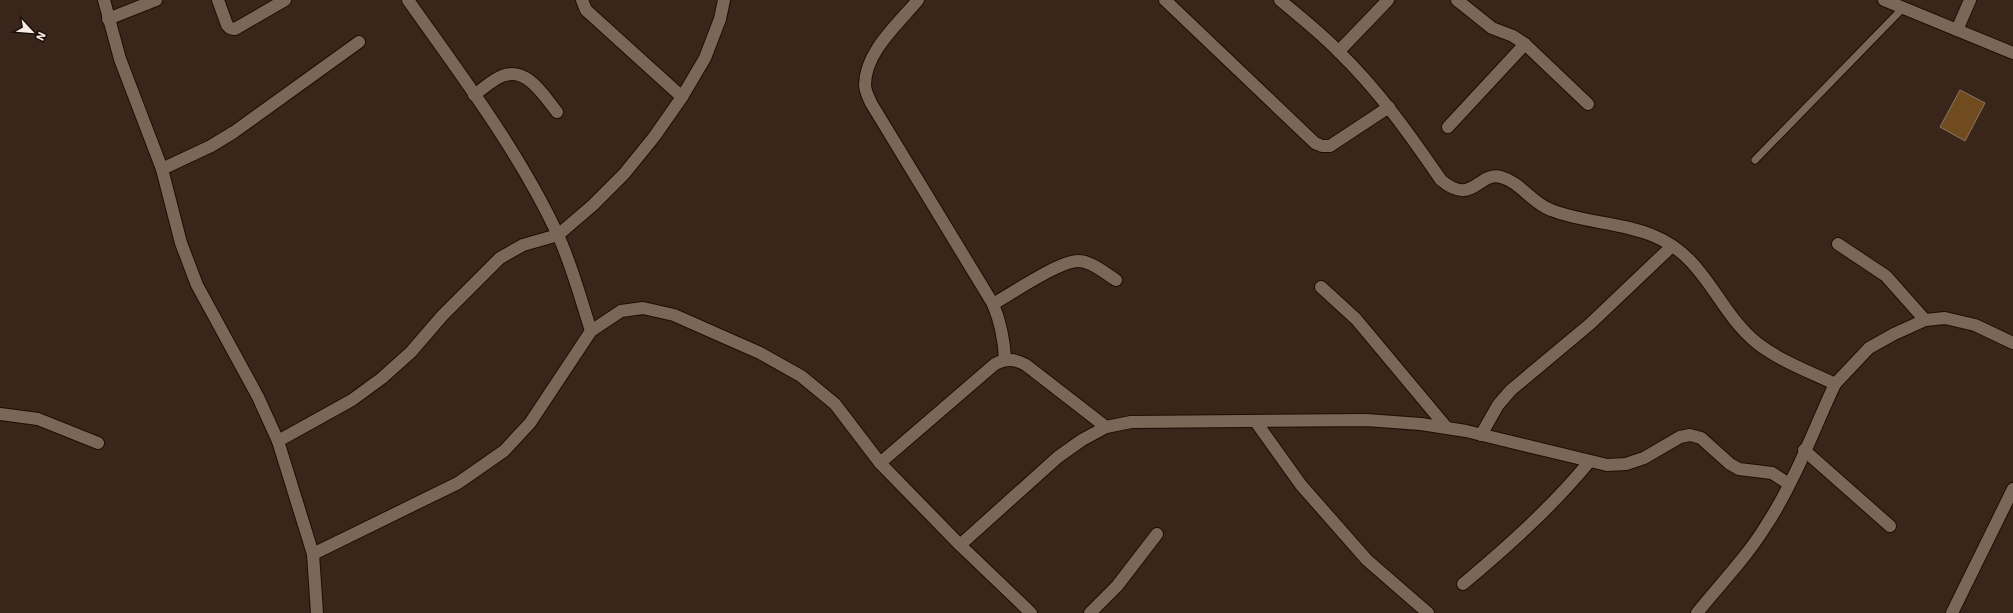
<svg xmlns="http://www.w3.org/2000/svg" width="2013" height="613" viewBox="0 0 2013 613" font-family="'IBM Plex Sans',sans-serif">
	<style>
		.building { fill: #714b20; stroke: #897663 }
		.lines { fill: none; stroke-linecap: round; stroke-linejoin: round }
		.service-casing { stroke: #1f0e03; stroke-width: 9 }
		.minor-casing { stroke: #1f0e03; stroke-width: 14 }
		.secondary-casing { stroke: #1f0e03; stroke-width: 14 }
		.service { stroke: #7c6657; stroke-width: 7 }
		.minor { stroke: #7c6657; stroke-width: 12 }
		.secondary { stroke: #7c6657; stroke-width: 12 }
	</style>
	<rect width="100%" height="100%" fill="#392519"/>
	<polygon class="building" points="1960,90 1985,103 1965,141 1940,127"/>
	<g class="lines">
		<defs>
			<polyline id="service" points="1755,160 1903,8"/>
			<g id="minor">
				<polyline points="104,0 120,59 162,169 181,243 197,285 258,397 278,441 313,554 317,613"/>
				<polyline points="218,0 227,25 230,28 235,29 285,0"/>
				<path d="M408 0C461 75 518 150 557 233 571 262 581 300 591 331"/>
				<polyline points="582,0 586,10 682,97"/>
				<path d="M918 0C898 24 865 52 865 85 865 91 869 98 871 103L993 304C1001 323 1004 339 1005 359"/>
				<polyline points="1165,0 1315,143 1322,146 1330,146 1389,107"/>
				<path d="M1280 0C1300 17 1322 34 1340 53 1379 91 1410 135 1441 180 1473 207 1478 171 1501 177 1520 182 1532 203 1551 210 1584 223 1621 222 1654 236 1706 257 1717 311 1757 343 1780 361 1810 372 1835 384L1869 348 1894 334 1925 320 1945 318 1975 325 2013 343"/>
				<polyline points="1457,0 1492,28 1513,36 1525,44 1588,104"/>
				<polyline points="108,19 156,0"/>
				<polyline points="1957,30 1970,0"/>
				<polyline points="1339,51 1388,0"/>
				<path d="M474 95C483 89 492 80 502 76 527 66 544 96 557 112"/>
				<polyline points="1448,127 1525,44"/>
				<polyline points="162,169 211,146 234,132 359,42"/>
				<polyline points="1838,244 1886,276 1925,320"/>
				<polyline points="1321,287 1356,319 1447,428"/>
				<path d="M993 304C1011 294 1059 261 1078 261 1091 261 1105 273 1116 280"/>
				<polyline points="0,414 38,419 98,443"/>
				<polyline points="1256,422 1301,485 1367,560 1428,613"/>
				<polyline points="1481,435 1498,405 1511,390 1590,324 1672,246"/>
				<polyline points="278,441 352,400 382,378 411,352 442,316 500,258 523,245 558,235 593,205 624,174 654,137 682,97 705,58 720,19 724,0"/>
				<polyline points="1804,450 1890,526"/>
				<path d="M880 463 995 364C1007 358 1015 359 1026 365L1106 427"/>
				<polyline points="960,545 1058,457 1082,440 1106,427 1131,422 1366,420 1421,424 1466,431 1607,465 1626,464 1644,458 1680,437 1690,435 1701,438 1730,464 1739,469 1772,473 1789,484"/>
				<polyline points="313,554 458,483 504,451 530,423 591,331 621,311 643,308 674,315 760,353 801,376 835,404 880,463 960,545 1031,613"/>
				<path d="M1463 584C1508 546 1551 508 1589 462"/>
				<polyline points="1090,613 1117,586 1157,534"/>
				<path d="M1697 613C1721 583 1747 557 1767 524 1795 481 1813 431 1835 384"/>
				<polyline points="1952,613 2013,489"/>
			</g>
			<polyline id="secondary" points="1884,0 2013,53"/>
		</defs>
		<use href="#service" class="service-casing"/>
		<use href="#minor" class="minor-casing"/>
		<use href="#secondary" class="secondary-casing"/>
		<use href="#service" class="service"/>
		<use href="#minor" class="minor"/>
		<use href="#secondary" class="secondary"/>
	</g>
	<g transform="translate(32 32) rotate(116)" stroke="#1a110b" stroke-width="3" paint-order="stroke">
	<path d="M0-3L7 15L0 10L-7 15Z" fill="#faece4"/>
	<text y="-6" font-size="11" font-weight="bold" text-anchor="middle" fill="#faece4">N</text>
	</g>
</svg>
